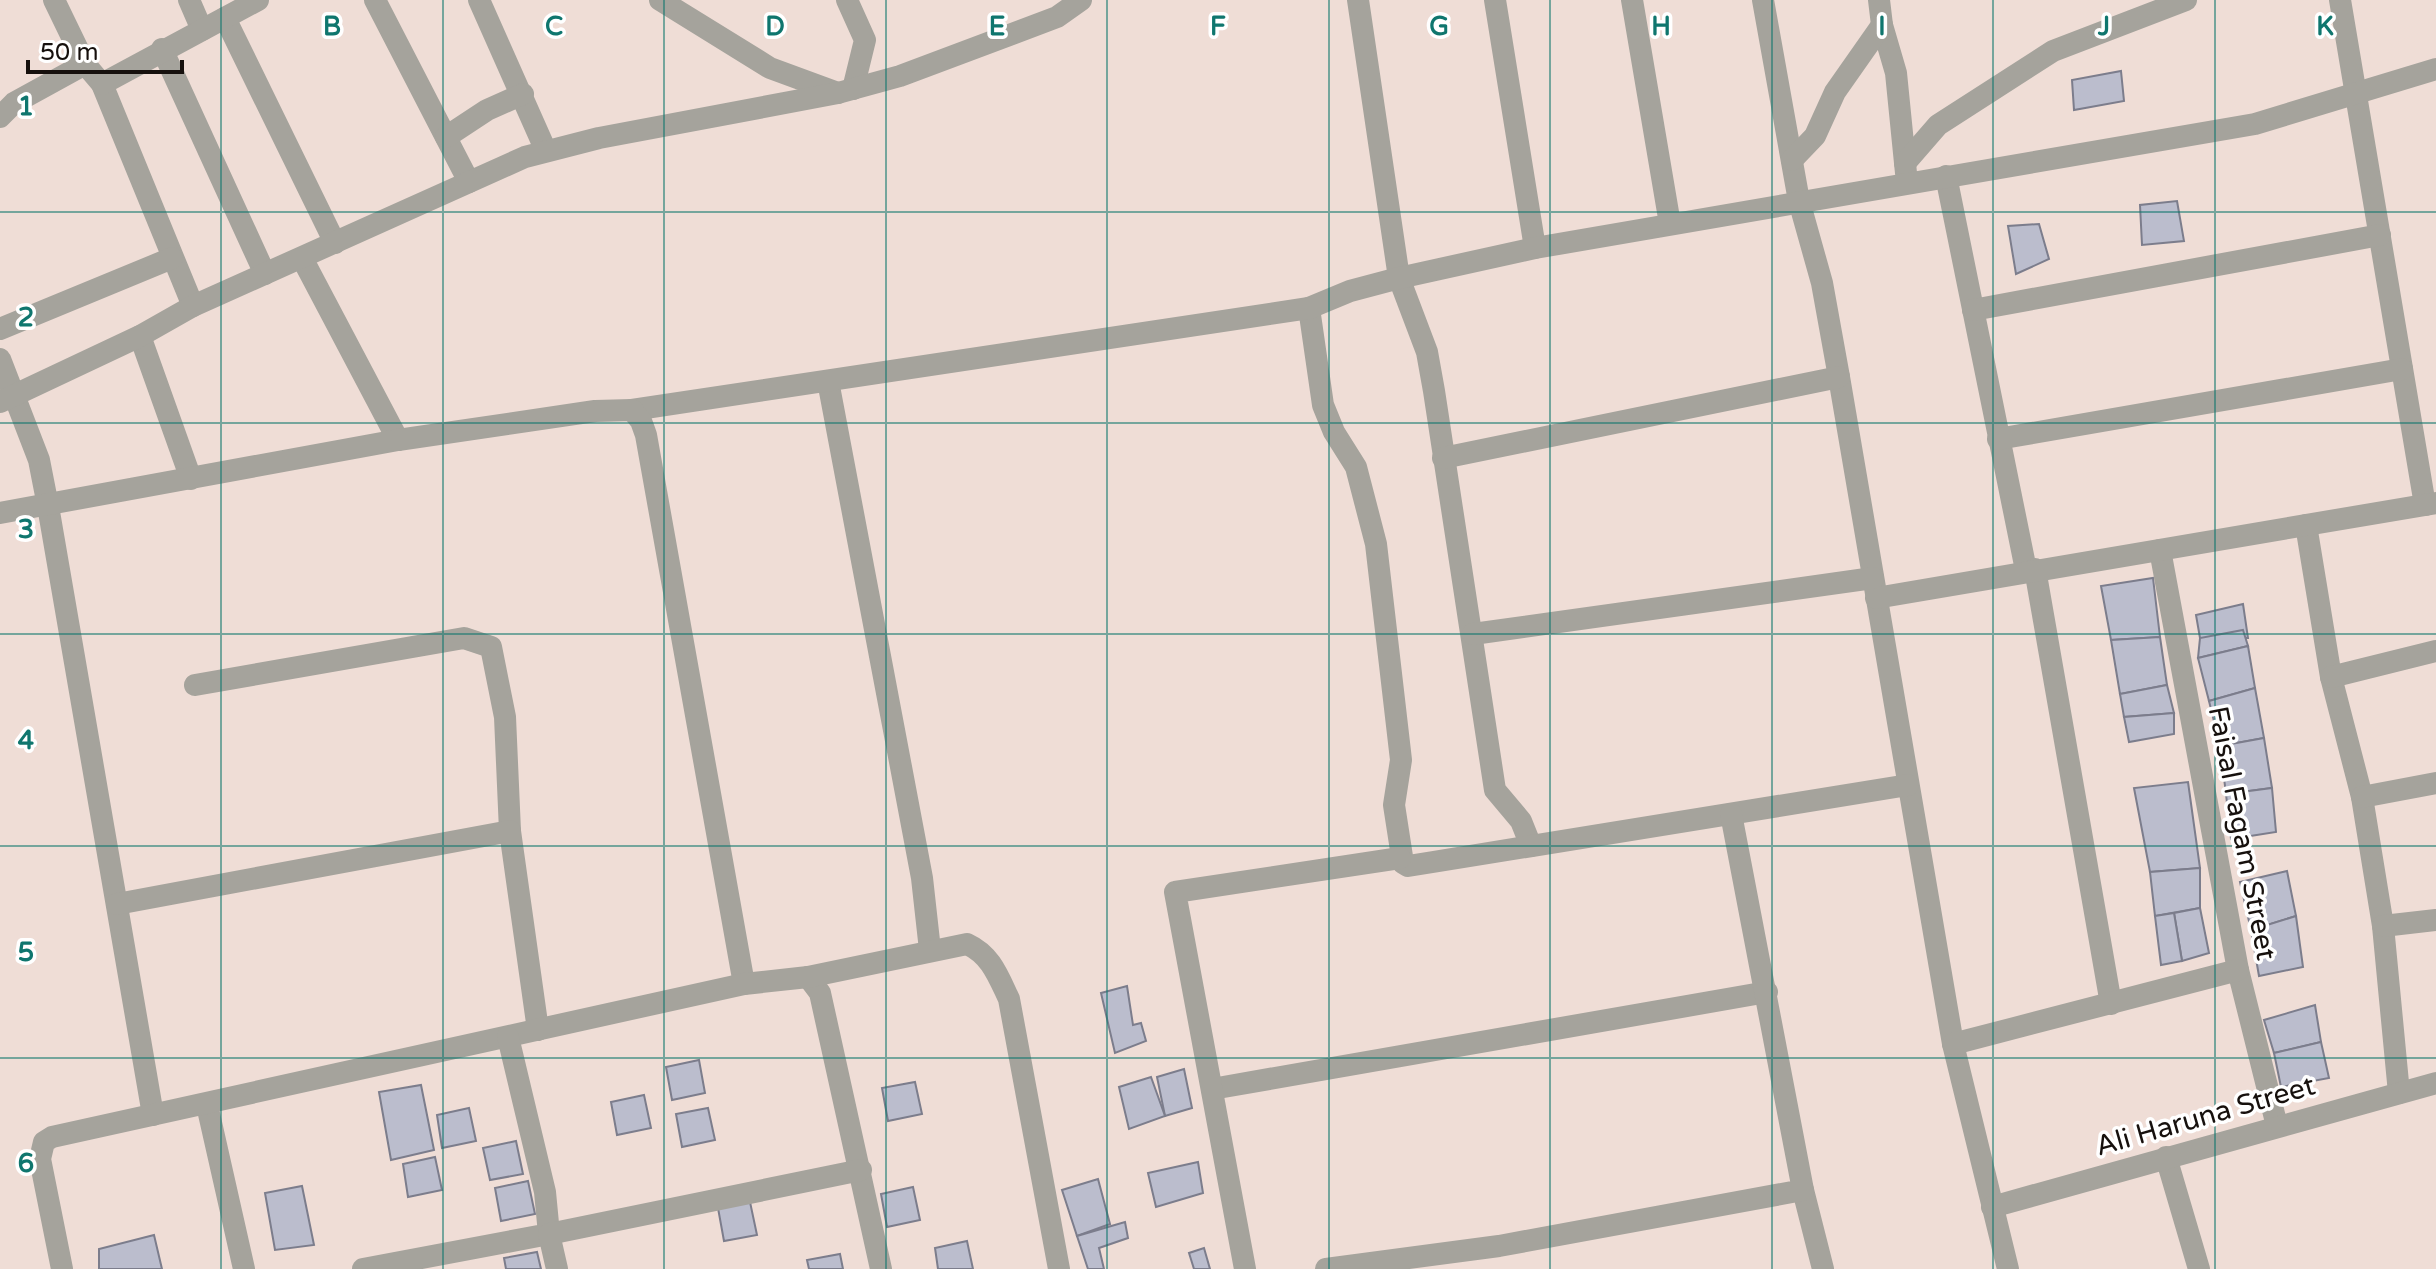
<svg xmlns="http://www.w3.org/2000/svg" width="2436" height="1269" viewBox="0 0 2436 1269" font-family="'Varela Round',sans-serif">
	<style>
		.building { fill: #bbbdcd; stroke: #7c7d8c; stroke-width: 2 }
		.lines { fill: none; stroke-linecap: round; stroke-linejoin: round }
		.street { stroke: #a5a39c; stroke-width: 22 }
		.grid { fill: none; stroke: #0f766e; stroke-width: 2; stroke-opacity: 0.55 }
		.labels { text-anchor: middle; stroke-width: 7; stroke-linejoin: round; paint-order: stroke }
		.street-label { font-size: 28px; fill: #16100d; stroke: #fff }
		.grid-label { font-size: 26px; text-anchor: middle; font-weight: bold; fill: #0f766e; stroke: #fff; stroke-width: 7; stroke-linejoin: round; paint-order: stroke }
	</style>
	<rect width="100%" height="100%" fill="#efddd6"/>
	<g class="building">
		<polygon points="2121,71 2124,101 2074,110 2072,80"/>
		<polygon points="2177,201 2184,241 2142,245 2140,205"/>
		<polygon points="2039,224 2049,259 2016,274 2008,226"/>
		<polygon points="2153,578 2160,637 2111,640 2101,586"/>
		<polygon points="2243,604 2248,638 2200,638 2196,615"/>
		<polygon points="2243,630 2248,646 2198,658 2200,638"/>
		<polygon points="2160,637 2167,685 2120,694 2111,640"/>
		<polygon points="2248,646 2255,688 2209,701 2198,658"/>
		<polygon points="2167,685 2174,713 2124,717 2120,694"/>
		<polygon points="2255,688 2264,738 2220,746 2209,701"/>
		<polygon points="2174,713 2174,734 2129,742 2124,717"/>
		<polygon points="2264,738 2272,788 2226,794 2220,746"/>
		<polygon points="2188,782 2200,868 2150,872 2134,788"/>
		<polygon points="2272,788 2276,832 2231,839 2226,794"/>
		<polygon points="2200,868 2200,908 2155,916 2150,872"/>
		<polygon points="2287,871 2296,916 2251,930 2240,882"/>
		<polygon points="2200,908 2209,953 2182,961 2174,913"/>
		<polygon points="2174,913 2182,961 2161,965 2155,916"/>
		<polygon points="2296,916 2303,967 2259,976 2251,930"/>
		<polygon points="1127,986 1133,1025 1141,1023 1146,1041 1115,1053 1101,993"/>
		<polygon points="2315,1005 2321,1042 2274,1053 2264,1020"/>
		<polygon points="2321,1042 2329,1078 2281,1087 2274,1053"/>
		<polygon points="699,1060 705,1093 672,1100 666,1067"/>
		<polygon points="1184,1069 1192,1108 1165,1116 1157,1077"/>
		<polygon points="1151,1077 1165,1116 1129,1129 1119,1087"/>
		<polygon points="915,1082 922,1114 888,1121 882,1088"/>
		<polygon points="421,1085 434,1150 391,1160 379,1092"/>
		<polygon points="644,1095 651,1128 617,1135 611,1102"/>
		<polygon points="469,1108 476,1141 442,1148 437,1115"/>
		<polygon points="708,1108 715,1140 682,1147 676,1114"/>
		<polygon points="516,1141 523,1174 490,1180 483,1148"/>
		<polygon points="435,1157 442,1190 408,1197 403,1164"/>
		<polygon points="1198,1162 1203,1193 1156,1207 1148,1173"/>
		<polygon points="1098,1179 1110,1224 1077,1236 1062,1190"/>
		<polygon points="528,1181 535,1214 501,1221 495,1188"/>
		<polygon points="302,1186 314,1245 275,1250 265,1193"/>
		<polygon points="913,1187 920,1220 887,1227 881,1194"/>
		<polygon points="750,1202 757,1235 724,1241 718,1208"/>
		<polygon points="1125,1222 1128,1238 1099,1248 1104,1269 1088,1269 1077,1236"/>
		<polygon points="154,1235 162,1269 99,1269 99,1249"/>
		<polygon points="967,1241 973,1269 938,1269 935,1248"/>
		<polygon points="1204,1248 1210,1269 1194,1269 1189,1253"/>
		<polygon points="537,1252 541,1269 506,1269 504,1258"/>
		<polygon points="840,1254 843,1269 809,1269 807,1260"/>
	</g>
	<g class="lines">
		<g class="street">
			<polyline points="54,0 85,64 102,84 193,306"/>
			<polyline points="189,0 202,30"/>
			<polyline points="375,0 469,182"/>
			<polyline points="479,0 546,151"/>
			<polyline points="660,0 770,68 838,93"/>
			<polyline points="847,0 865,40 853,89"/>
			<polyline points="1358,0 1399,278 1427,352 1434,391 1495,790 1521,821 1531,846"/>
			<polyline points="1495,0 1535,248"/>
			<polyline points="1632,0 1670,224"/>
			<polyline points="1763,0 1799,201 1822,283 1839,377 1953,1044 2008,1269"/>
			<polyline points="1879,0 1882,25 1896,73 1906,173"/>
			<polyline points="2340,0 2425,505"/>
			<polyline points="225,18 335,243"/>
			<polyline points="162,49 265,274"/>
			<polyline points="102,84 258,0"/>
			<polyline points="0,117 14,103 85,64"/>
			<polyline points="446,137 487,110 523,94"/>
			<polyline points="1792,160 1815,136 1835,92 1882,25"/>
			<polyline points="1905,163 1938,125 2053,51 2186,0"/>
			<polyline points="1946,176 2026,570"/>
			<polyline points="302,258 398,440"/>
			<polyline points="1309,308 1323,405 1334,432 1356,467 1376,544 1401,760 1394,805 1403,863 1408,866 1433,862 1908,785"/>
			<polyline points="1973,310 2380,235"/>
			<polyline points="0,329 172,258"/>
			<polyline points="140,336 191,479"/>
			<polyline points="0,359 39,460 48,506 153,1115"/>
			<polyline points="828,381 922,878 930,950"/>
			<polyline points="0,402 140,336 193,306 525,157 599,138 838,93 900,76 1057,17 1081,0"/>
			<polyline points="632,410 1309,308 1350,291 1399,278 1535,248 2255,124 2436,69"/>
			<polyline points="1998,439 2402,369"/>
			<polyline points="1443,458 1839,377"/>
			<polyline points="0,513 398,440 595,411 632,410 641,421 646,435 744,984"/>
			<polyline points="2306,525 2331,677 2362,797 2383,926 2399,1093"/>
			<polyline points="2160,550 2238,970 2277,1126"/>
			<polyline points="2035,569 2111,1004"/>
			<polyline points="1876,598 2436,503"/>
			<polyline points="1473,634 1873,578"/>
			<polyline points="2331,677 2436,651"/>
			<polyline points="195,685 464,638 491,647 505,717 510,831"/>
			<polyline points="2362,797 2436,783"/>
			<polyline points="117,904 510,831 538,1030"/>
			<polyline points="2383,926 2436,920"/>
			<polyline points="808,977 820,993 881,1269"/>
			<polyline points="1953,1044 2238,970"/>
			<polyline points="1212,1089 1767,992"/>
			<polyline points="207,1105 244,1269"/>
			<polyline points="2166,1157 2199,1269"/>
			<polyline points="1803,1190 1823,1269"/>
			<polyline points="1992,1207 2436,1083"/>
			<path d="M62 1269 40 1159 44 1142 52 1137 744 984 808 977 967 944C991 955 998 976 1009 999L1059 1269"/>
			<polyline points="363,1269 549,1234 545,1192 508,1037"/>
			<polyline points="557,1269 549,1234 861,1170"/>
			<polyline points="1245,1269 1175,892 1400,858"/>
			<polyline points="1326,1269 1499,1246 1803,1190 1731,814"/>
		</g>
	</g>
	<path class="grid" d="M221 0V1269M443 0V1269M664 0V1269M886 0V1269M1107 0V1269M1329 0V1269M1550 0V1269M1772 0V1269M1993 0V1269M2215 0V1269M0 212H2436M0 423H2436M0 634H2436M0 846H2436M0 1058H2436"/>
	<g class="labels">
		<g class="street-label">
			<text transform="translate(2243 833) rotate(79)" y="10">Faisal Fagam Street</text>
			<text transform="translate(2205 1115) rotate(-16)" y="10">Ali Haruna Street</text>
		</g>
	</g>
	<g class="grid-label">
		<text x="332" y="35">B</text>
		<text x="554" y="35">C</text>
		<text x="775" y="35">D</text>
		<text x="997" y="35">E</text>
		<text x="1218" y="35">F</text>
		<text x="1439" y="35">G</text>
		<text x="1661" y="35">H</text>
		<text x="1882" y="35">I</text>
		<text x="2104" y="35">J</text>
		<text x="2325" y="35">K</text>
		<text x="26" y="115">1</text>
		<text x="26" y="326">2</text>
		<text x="26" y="538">3</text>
		<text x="26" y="749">4</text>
		<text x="26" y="961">5</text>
		<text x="26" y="1172">6</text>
	</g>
	<path d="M28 60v12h154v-12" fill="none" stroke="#16100d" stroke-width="4"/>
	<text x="40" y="60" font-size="24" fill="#16100d" stroke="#ffffff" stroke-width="6" paint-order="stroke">50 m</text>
</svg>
